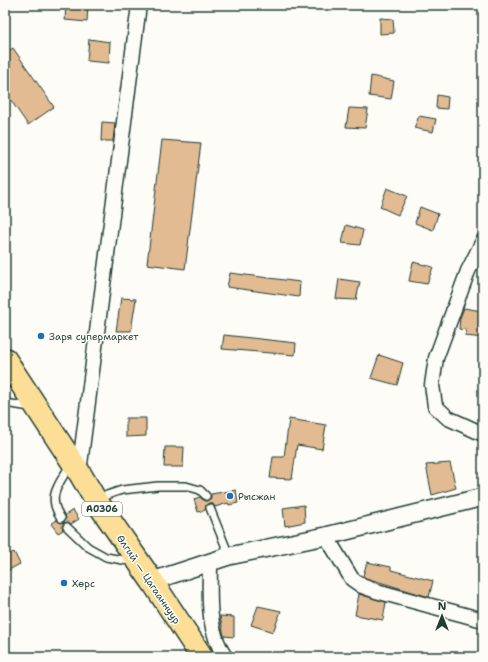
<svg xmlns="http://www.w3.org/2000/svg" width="488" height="662" viewBox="0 0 488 662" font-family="'Shantell Sans',sans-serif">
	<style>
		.building { fill: #e2bb92; stroke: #1f3d34 }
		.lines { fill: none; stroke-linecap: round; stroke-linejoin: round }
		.service-casing { stroke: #1f3d34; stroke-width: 10 }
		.minor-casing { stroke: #1f3d34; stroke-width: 17 }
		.tertiary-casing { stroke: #1f3d34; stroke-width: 20 }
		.trunk-casing { stroke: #1f3d34; stroke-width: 25 }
		.service { stroke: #fdfcf7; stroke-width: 7 }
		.minor { stroke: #fdfcf7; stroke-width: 14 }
		.tertiary { stroke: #fdfcf7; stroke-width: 17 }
		.trunk { stroke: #fcde96; stroke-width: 22 }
		.poi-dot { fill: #1f6fb2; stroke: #fdfcf7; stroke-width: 1.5 }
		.labels { text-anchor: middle; stroke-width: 3; stroke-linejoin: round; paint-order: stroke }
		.shield { fill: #fdfcf7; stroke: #62766e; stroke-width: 1 }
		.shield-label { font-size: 9px; font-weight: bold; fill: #1f3d34 }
		.poi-label { font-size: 10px; fill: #1f3d34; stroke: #fdfcf7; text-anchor: start }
		.street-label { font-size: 10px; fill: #1f3d34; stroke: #fdfcf7 }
	</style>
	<rect width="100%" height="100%" fill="#fdfcf7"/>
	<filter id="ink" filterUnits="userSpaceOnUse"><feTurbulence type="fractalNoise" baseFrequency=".025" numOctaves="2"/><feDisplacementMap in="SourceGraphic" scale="8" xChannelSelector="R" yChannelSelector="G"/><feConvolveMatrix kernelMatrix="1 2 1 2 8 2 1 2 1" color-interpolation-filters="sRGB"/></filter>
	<g filter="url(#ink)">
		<g class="building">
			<polygon points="66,5 88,5 87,22 65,20"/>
			<polygon points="380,18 393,19 394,33 380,34"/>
			<polygon points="89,39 110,42 109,63 87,61"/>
			<polygon points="13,48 54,107 28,125 5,92 5,53"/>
			<polygon points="371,76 394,81 391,99 369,96"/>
			<polygon points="437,95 448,97 447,109 436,108"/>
			<polygon points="349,108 368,109 365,128 346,127"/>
			<polygon points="419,116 436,119 433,132 414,128"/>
			<polygon points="102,122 115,123 113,141 101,141"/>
			<polygon points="162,140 201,143 185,269 147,264"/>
			<polygon points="387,188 407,196 398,215 380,207"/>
			<polygon points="420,207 438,214 433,230 415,223"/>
			<polygon points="346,225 363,230 360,245 342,243"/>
			<polygon points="413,262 433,267 427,284 409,281"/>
			<polygon points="230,273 300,282 299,297 227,287"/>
			<polygon points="339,279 360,282 356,300 336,299"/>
			<polygon points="121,298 136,299 131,331 116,331"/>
			<polygon points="464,308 482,311 480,319 483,319 483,338 465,336 466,330 459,329 460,318"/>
			<polygon points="224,335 296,343 295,355 222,349"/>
			<polygon points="379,355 403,363 397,385 371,378"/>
			<polygon points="126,418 146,418 146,436 126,437"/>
			<polygon points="289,419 326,425 322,449 297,445 292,479 270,478 273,457 284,457"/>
			<polygon points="165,447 184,447 183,467 164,467"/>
			<polygon points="450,463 456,488 432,495 426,465"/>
			<polygon points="236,490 238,503 229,505 228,503 215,507 213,504 209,503 206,505 205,510 198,512 194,499 200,497 204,501 207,501 211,498 211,494"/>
			<polygon points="304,505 305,522 285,526 283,508"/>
			<polygon points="73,510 79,519 71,524 68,522 64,523 62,526 63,530 58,533 51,524 57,520 61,523 64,522 66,518 65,515"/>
			<polygon points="14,552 20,564 5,572 5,556"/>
			<polygon points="367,562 391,567 391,570 433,581 429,597 366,578 363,576"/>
			<polygon points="359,594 386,602 383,620 355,615"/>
			<polygon points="258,606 281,611 273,632 251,625"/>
			<polygon points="220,616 234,617 234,637 224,636"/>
		</g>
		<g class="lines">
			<defs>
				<g id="service">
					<polyline points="5,403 30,407"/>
					<polyline points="98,498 122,490 158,486 186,486 200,490 206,496"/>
					<polyline points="210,508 229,555"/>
					<path d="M61 518C46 496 59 485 70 465"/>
					<polyline points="67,527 88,547 106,557 134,562"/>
				</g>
				<g id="minor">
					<polyline points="483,241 468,271 436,358 432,385 435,406 448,418 483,434"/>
					<polyline points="79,472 139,5"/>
					<polyline points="326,536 352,579 362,586 376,591 483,620"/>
					<path d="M210 562C210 595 206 628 225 657"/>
				</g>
				<polyline id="tertiary" points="152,581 229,556 326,536 483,497"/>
				<polyline id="trunk" points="5,359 79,472 95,499 152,581 202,657"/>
			</defs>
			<use href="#service" class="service-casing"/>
			<use href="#minor" class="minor-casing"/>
			<use href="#tertiary" class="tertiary-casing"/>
			<use href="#trunk" class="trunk-casing"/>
			<use href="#service" class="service"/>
			<use href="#minor" class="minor"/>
			<use href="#tertiary" class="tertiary"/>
			<use href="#trunk" class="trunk"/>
		</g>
	</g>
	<g class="poi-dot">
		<circle cx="41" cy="336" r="4"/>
		<circle cx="230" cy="496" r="4"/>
		<circle cx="64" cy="583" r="4"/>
	</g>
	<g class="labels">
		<rect class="shield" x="82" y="502" width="40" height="14" rx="3"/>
		<g class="shield-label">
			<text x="102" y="512">A0306</text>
		</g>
		<g class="poi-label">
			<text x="49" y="340">Заря супермаркет</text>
			<text x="238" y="500">Рысжан</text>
			<text x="72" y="587">Хөрс</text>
		</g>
		<g class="street-label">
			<text transform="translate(149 579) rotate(56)" y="4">Өлгий — Цагааннуур</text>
		</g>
	</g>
	<rect width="488" height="662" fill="none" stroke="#fdfcf7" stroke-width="20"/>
	<rect x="10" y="10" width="468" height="642" fill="none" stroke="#1f3d34" stroke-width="1.5" filter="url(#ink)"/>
	<g transform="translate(442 616)" stroke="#fdfcf7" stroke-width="3" paint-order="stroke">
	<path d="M0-3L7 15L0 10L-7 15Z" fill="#1f3d34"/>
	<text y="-6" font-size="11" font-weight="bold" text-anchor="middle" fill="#1f3d34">N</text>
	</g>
</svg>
